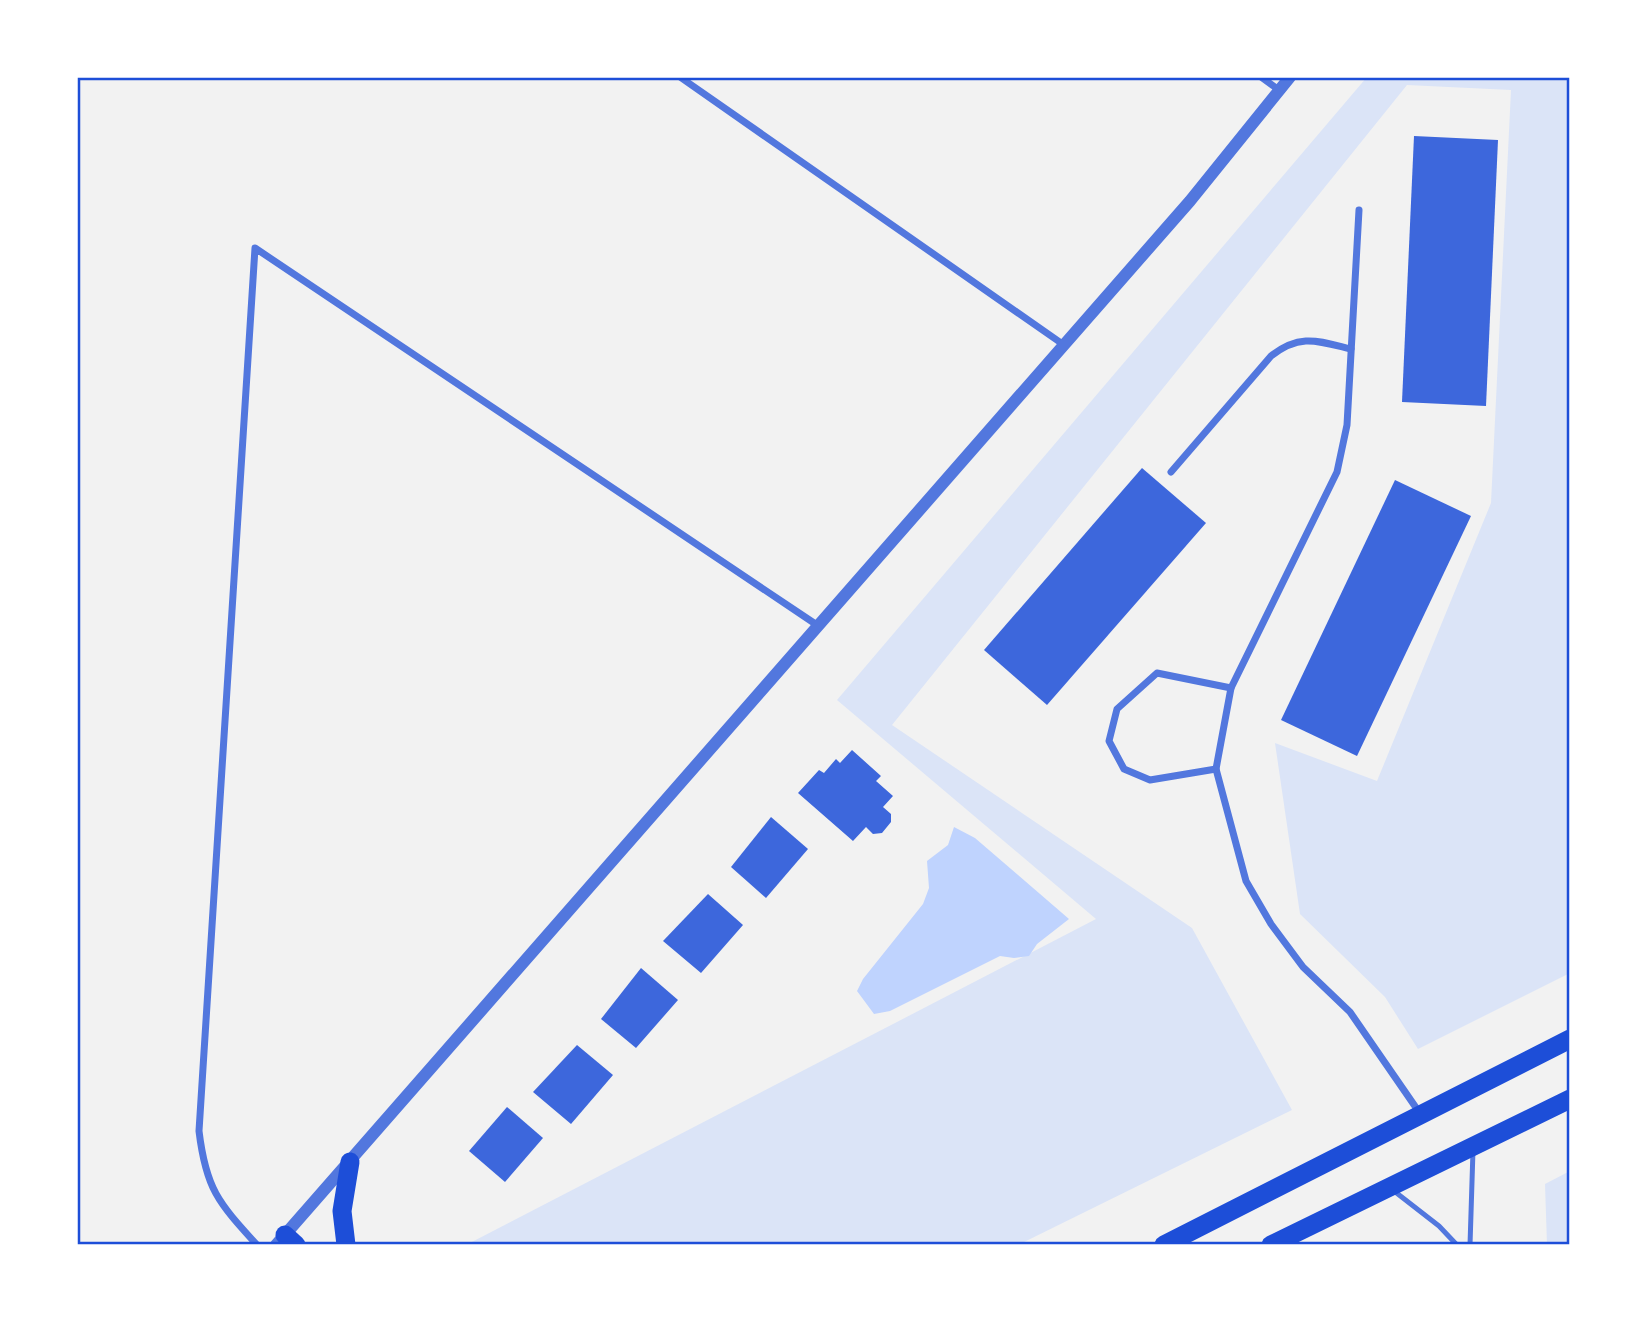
<svg xmlns="http://www.w3.org/2000/svg" width="1647" height="1322" viewBox="0 0 1647 1322" font-family="'Archivo Narrow',sans-serif">
	<style>
		.green { fill: #dbe4f7 }
		.water { fill: #bfd3fe }
		.building { fill: #3d67dc }
		.lines { fill: none; stroke-linecap: round; stroke-linejoin: round }
		.service { stroke: #5277de; stroke-width: 5 }
		.minor { stroke: #5277de; stroke-width: 7 }
		.tertiary { stroke: #5277de; stroke-width: 12 }
		.trunk { stroke: #1d4ed8; stroke-width: 19 }
		.neatline { fill: none; stroke: #1d4ed8; stroke-width: 2.5 }
	</style>
	<rect width="100%" height="100%" fill="#f2f2f2"/>
	<g class="green">
		<polygon points="1367,77 1570,77 1570,973 1418,1049 1385,997 1300,914 1275,743 1377,781 1491,503 1511,90 1407,85 892,725 1192,928 1292,1110 1018,1245 466,1245 1096,919 837,700"/>
		<polygon points="1570,1171 1570,1245 1547,1245 1545,1184"/>
	</g>
	<polygon class="water" points="954,827 975,838 1069,919 1037,944 1029,956 1014,958 1000,956 890,1011 874,1014 857,991 863,979 923,904 929,888 927,861 948,845"/>
	<g class="building">
		<polygon points="1414,136 1498,140 1486,406 1402,402"/>
		<polygon points="1142,468 1206,523 1047,705 984,650"/>
		<polygon points="1395,480 1471,516 1357,756 1281,720"/>
		<polygon points="852,750 881,776 876,781 893,796 883,807 891,814 891,822 882,833 873,834 866,827 853,841 798,793 819,770 824,773 836,759 840,763"/>
		<polygon points="771,817 808,849 766,898 731,867"/>
		<polygon points="708,894 743,925 701,973 663,941"/>
		<polygon points="641,968 678,1000 636,1048 601,1019"/>
		<polygon points="577,1045 613,1075 571,1124 533,1092"/>
		<polygon points="507,1107 543,1138 505,1182 469,1151"/>
	</g>
	<g class="lines">
		<g class="service">
			<polyline points="1394,1191 1439,1226 1457,1245"/>
			<polyline points="1470,1245 1473,1150"/>
		</g>
		<g class="minor">
			<polyline points="680,77 1064,345"/>
			<polyline points="1261,77 1279,90"/>
			<polyline points="1359,210 1347,425 1337,472 1231,688 1216,769 1246,881 1271,924 1303,967 1350,1012 1419,1112"/>
			<path d="M1171 472 1271 356C1300 333 1318 341 1351 349"/>
			<polyline points="1216,769 1150,780 1124,769 1109,741 1117,709 1157,673 1231,688"/>
			<path d="M257 1245C218 1202 206 1189 199 1131L255 248 817 625"/>
		</g>
		<polyline class="tertiary" points="276,1245 1190,201 1290,77"/>
		<g class="trunk">
			<polyline points="285,1235 296,1245"/>
			<polyline points="346,1245 342,1211 350,1162"/>
			<polyline points="1164,1245 1570,1039"/>
			<polyline points="1271,1245 1570,1099"/>
		</g>
	</g>
	<rect width="1647" height="1322" fill="none" stroke="#ffffff" stroke-width="158"/>
	<rect x="79" y="79" width="1489" height="1164" class="neatline"/>
</svg>
